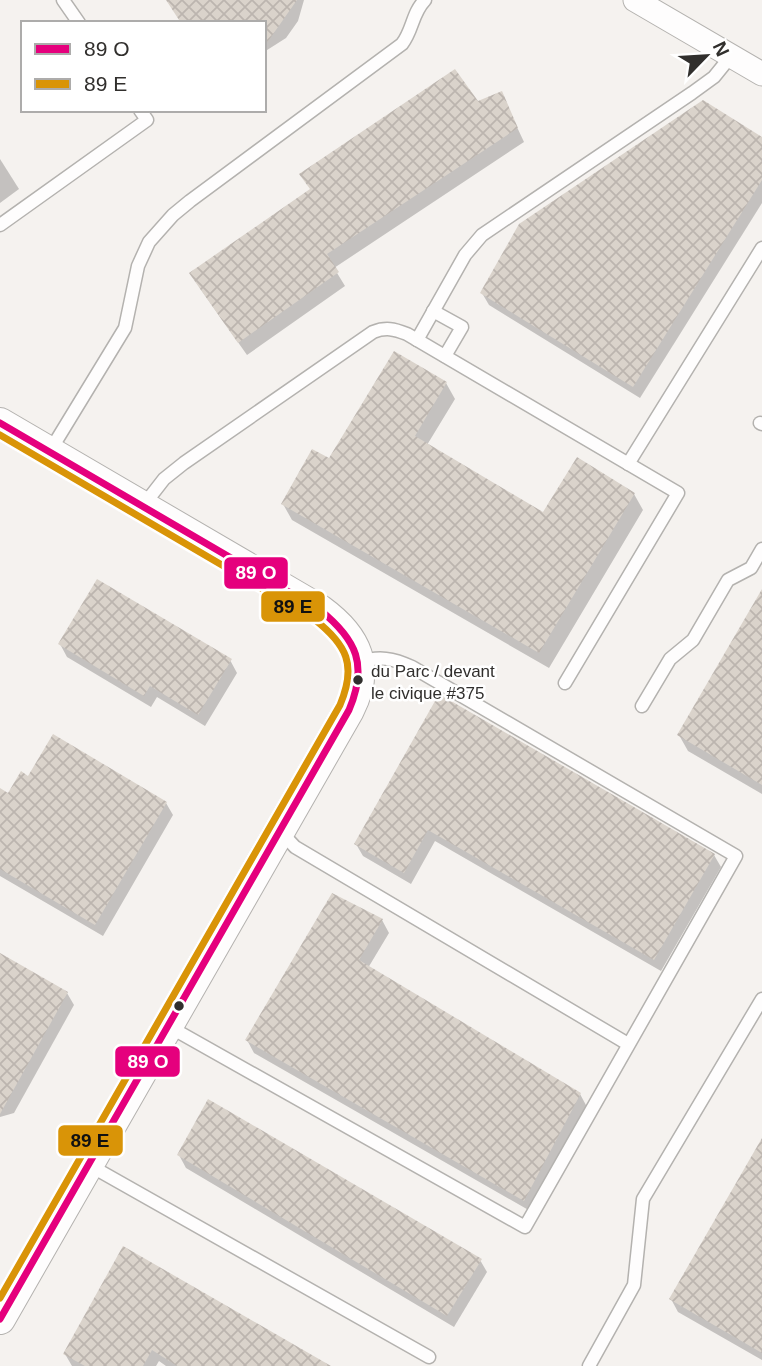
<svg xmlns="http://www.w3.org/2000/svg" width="762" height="1366" viewBox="0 0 762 1366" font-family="Helvetica,sans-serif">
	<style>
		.shadow { fill: #0003 }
		.building { fill: url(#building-cross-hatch) }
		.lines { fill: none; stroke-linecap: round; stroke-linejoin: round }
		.service-casing { stroke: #b4b2af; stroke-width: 15 }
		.minor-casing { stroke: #b4b2af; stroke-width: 25 }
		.tertiary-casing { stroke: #b4b2af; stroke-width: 32 }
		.service { stroke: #fefdfd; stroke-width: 12 }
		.minor { stroke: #fefdfd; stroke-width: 23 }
		.tertiary { stroke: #fefdfd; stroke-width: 30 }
		.bus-1-casing { stroke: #fff; stroke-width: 12 }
		.bus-2-casing { stroke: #fff; stroke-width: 12 }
		.bus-1 { stroke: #e5007d; stroke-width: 7 }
		.bus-2 { stroke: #d99407; stroke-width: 7 }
		.bus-dot { fill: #312f2d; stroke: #fff; stroke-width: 2.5 }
		.labels { text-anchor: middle; stroke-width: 5; stroke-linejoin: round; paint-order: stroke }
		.bus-label { font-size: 17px; fill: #312f2d; stroke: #fff; text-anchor: start }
		.line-badge { stroke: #fff; stroke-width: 2.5 }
		.badge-label { font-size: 19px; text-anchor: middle; font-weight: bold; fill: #fff }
		.pale-badge-label { font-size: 19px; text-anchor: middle; font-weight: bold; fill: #111 }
	</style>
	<defs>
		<pattern id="building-cross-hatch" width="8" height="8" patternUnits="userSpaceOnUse" patternTransform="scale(1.75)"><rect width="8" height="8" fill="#dad3cb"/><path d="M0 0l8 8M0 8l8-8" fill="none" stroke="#bcb5af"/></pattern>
	</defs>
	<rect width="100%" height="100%" fill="#f5f2ef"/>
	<g class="shadow">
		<polygon points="170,0 304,0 298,21 286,38 264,52 264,23"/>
		<polygon points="501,93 524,142 334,268 345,286 247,355 199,287 311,190"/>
		<polygon points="762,139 762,203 640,398 489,305 482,293"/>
		<polygon points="0,159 19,189 0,203"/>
		<polygon points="446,383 455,399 427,445 544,514 634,494 643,510 549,668 292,520 283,504 330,460"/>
		<polygon points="762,592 762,794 688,751 679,735"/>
		<polygon points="60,644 230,660 237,673 205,726 157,697 151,707 67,657"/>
		<polygon points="440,696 714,855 721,867 661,971 435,841 411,884 363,856 356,844"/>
		<polygon points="29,778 166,803 173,815 103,936 0,876 0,790 9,795"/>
		<polygon points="382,920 389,933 368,968 580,1094 587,1107 532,1212 254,1053 247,1040"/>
		<polygon points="0,955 67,993 74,1005 14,1113 0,1117"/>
		<polygon points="762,1142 762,1360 678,1312 671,1299"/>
		<polygon points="179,1155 480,1260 487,1272 454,1327 186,1168"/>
		<polygon points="123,1248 328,1366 166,1366 159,1361 156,1366 72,1366 65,1354"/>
	</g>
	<g class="building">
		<polygon points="166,0 297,0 264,47 264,23 181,23"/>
		<polygon points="455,69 478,101 502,91 518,128 327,254 339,272 238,343 189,273 310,189 299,174"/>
		<polygon points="703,100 762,137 762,180 633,387 480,293 519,224"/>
		<polygon points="394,351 447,382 415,436 543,512 577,457 635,493 539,653 281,504 312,449 329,458"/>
		<polygon points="97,579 232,659 198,715 150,686 144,696 58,644"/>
		<polygon points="762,589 762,785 677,735"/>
		<polygon points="439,694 715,854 654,960 428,830 404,873 354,844"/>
		<polygon points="53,734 167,802 95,925 0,869 0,788 8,793 21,771 28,776"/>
		<polygon points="332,893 383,919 359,960 581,1093 524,1201 245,1040"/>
		<polygon points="0,953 68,992 0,1114"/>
		<polygon points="208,1099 482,1259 447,1316 177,1155"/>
		<polygon points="762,1138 762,1353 669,1299"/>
		<polygon points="123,1246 331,1366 177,1366 152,1350 143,1366 85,1366 63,1354"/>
	</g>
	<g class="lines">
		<defs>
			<g id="service">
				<polyline points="63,0 79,23"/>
				<polyline points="0,225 147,120 140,110"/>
				<polyline points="433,311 462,327 445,356"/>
				<polyline points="417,340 465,255 482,235 692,93 714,77 731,56"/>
				<polyline points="760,423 762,424"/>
				<path d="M50 451 125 328 138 266 149 242 173 215 190 201 402 44C413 30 412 13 425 0"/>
				<polyline points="628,464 762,248"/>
				<path d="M143 506 164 479 184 463 373 332C386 327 394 329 407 334L678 493 565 683"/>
				<polyline points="642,706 670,659 693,640 728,580 751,568 762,549"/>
				<polyline points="280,831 295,847 628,1044"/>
				<path d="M168 1026 525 1227 736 856 412 667C393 658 379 656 359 662"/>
				<polyline points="89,1165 429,1357"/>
				<polyline points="589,1366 634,1285 643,1199 762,999"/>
			</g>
			<polyline id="minor" points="635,0 762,74"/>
			<path id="tertiary" d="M0 423 320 610C357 637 371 667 349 710L0 1319"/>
		</defs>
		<use href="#service" class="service-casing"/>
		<use href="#minor" class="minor-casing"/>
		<use href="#tertiary" class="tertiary-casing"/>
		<use href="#service" class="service"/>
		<use href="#minor" class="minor"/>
		<use href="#tertiary" class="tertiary"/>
		<defs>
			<path id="bus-1" d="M0 423 320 610C357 640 368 665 349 710L0 1319"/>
			<path id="bus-2" d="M0 435 314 619C347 645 357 665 340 705L0 1298"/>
		</defs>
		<use href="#bus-1" class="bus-1-casing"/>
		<use href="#bus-2" class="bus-2-casing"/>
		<use href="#bus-1" class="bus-1"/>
		<use href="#bus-2" class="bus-2"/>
	</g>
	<g class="bus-dot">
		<circle cx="358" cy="680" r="6"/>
		<circle cx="179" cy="1006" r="6"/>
	</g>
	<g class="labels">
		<g class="bus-label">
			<text x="371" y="677">du Parc / devant<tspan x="371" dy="22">le civique #375</tspan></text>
		</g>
	</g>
	<g class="line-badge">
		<rect x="223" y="556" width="66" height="34" rx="7" fill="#e5007d"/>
		<rect x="260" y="590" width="66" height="33" rx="7" fill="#d99407"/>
		<rect x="114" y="1045" width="67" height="33" rx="7" fill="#e5007d"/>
		<rect x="57" y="1124" width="67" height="33" rx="7" fill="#d99407"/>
	</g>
	<g class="badge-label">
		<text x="256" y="579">89 O</text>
		<text x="148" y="1068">89 O</text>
	</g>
	<g class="pale-badge-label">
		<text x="293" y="613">89 E</text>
		<text x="90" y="1147">89 E</text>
	</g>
	<rect x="21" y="21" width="245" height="91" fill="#ffffff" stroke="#adacab" stroke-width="2"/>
	<rect x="35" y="44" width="35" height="10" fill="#e5007d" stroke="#adacab" stroke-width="2"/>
	<text x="84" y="56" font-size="21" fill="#312f2d">89 O</text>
	<rect x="35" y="79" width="35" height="10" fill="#d99407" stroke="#adacab" stroke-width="2"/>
	<text x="84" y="91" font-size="21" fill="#312f2d">89 E</text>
	<g transform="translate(706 56) rotate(65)" stroke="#ffffff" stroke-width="5" paint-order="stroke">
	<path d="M0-5L12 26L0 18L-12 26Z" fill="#312f2d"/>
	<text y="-10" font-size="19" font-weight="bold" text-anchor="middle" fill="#312f2d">N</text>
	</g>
</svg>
